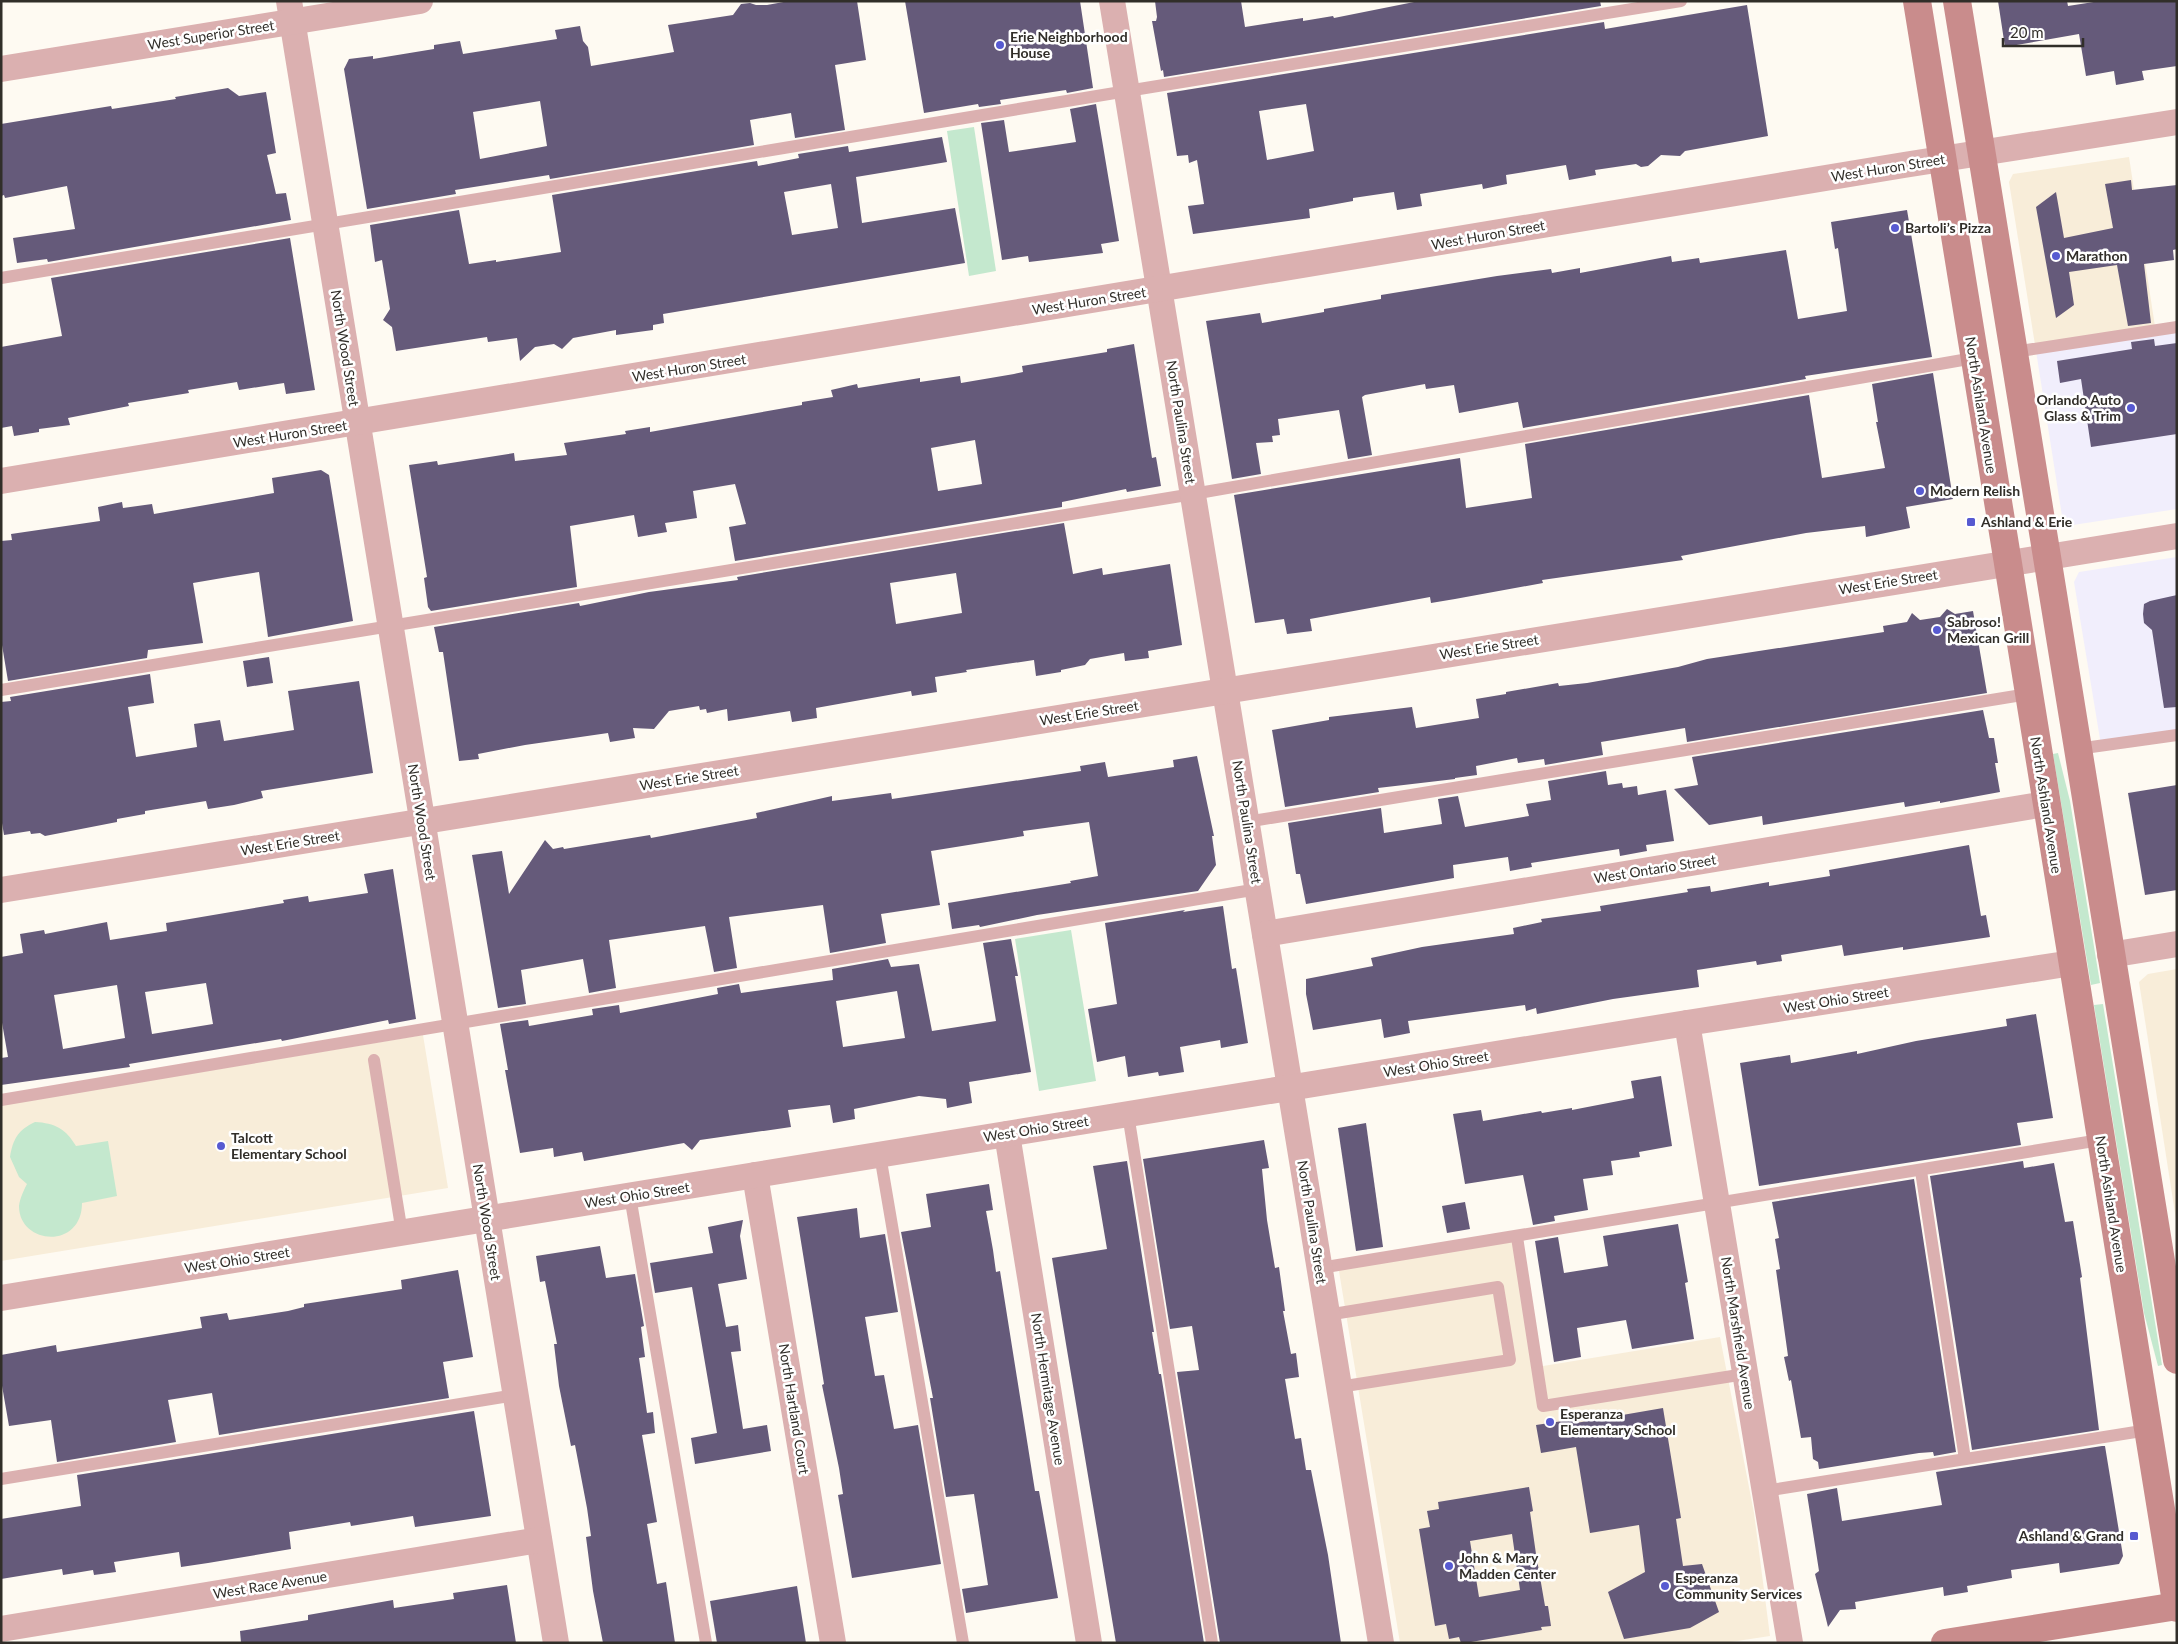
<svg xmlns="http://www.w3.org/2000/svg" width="2178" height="1644" viewBox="0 0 2178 1644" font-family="Lato,sans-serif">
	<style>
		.built { fill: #f8edd9 }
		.industrial { fill: #f1eefc }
		.green { fill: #c4e8ce }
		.building { fill: #655a7a; fill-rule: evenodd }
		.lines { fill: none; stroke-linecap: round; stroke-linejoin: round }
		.service { stroke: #dbb0b0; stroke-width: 12 }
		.minor { stroke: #dbb0b0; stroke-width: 26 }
		.secondary { stroke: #c98c8c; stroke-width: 28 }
		.poi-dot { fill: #575ad1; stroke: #fff; stroke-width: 2 }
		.labels { text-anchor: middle; stroke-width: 5; stroke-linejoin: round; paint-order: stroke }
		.street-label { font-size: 14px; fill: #312e29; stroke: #fff }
		.poi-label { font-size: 14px; font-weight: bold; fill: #312e29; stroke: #fff; text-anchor: start }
	</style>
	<rect width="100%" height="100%" fill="#fefaf2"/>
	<g class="built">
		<polygon points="2129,157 2156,333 2036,351 2009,182 2013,174"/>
		<polygon points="2177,969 2177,1226 2139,982 2148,974"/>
		<polygon points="423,1035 448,1188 1,1261 1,1105"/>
		<polygon points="1517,1237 1537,1367 1720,1337 1754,1513 1770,1636 1724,1643 1400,1643 1338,1265"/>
	</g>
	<g class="industrial">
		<polygon points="2177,330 2177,509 2073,525 2066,524 2062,516 2036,351"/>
		<polygon points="2177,557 2177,733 2101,745 2074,582 2079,572"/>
	</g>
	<g class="green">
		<polygon points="974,127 996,271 969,276 947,131"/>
		<polygon points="2058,753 2070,801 2100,983 2091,985 2053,754"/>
		<polygon points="1071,930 1096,1081 1039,1091 1015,939"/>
		<polygon points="2103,1004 2162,1365 2158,1366 2144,1313 2094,1005"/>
		<path d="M35 1122C55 1123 66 1129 76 1146L108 1141 117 1196 82 1203C82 1250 19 1245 19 1206 20 1198 24 1190 27 1184L19 1177 10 1157C13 1139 18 1130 35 1122Z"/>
	</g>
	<g class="building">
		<path d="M789 1H857L866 60 835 65 845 130 795 138 791 113 750 120 754 145 550 179 549 175 455 190 456 194 367 209 344 69 349 59 373 56V59L434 49V45L460 41 463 54 557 39 555 30 580 26 583 41 588 47 591 66 674 52 668 25 733 15 741 4 750 3 756 5H767ZM540 101 547 146 480 159 473 112Z"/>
		<polygon points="905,1 1080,1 1093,88 1067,93 1066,90 1000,100 1001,104 979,107 978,104 924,113"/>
		<polygon points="1155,1 1241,1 1245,27 1303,18 1303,21 1333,16 1334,18 1419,1 1600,1 1601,6 1164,77 1163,70 1161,71 1152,21 1156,21 1157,17"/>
		<polygon points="1998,1 2067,1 2068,6 2100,1 2177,1 2177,66 2142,71 2144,80 2116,85 2114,71 2086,76 2079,34 2005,47"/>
		<path d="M1747 5 1768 136 1685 151 1680 156 1661 155 1648 166 1641 167 1636 164 1595 170 1596 175 1569 180 1566 165 1506 175 1507 184 1483 189 1482 184 1420 194 1422 206 1397 210 1394 192 1353 198V201L1309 209 1310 218 1193 234 1188 206 1204 204 1197 160 1189 163 1188 155 1177 156 1167 93 1604 22 1605 29ZM1306 104 1314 151 1267 160 1259 111Z"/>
		<polygon points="228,88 239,96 266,92 276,153 267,155 276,194 286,193 291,220 48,262 47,259 17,263 13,238 75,229 67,186 5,198 4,195 1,196 1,124 111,106 112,109 176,99 175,97"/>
		<polygon points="1096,104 1119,241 1101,244 1103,253 1029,262 1028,256 1002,260 981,123 1004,120 1009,152 1076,142 1070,109"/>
		<path d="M942 137 947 162 856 177 862 223 955 208 965 263 663 314 664 323 653 325V330L616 335V330L573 338 562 349 554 344 535 347 520 361 517 338 488 342 487 337 396 351 392 327 383 320 390 309 382 260 375 262 370 225 459 210 469 264 496 260V262L561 252 552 195 757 161 758 166 799 158 798 154 848 146 849 152ZM831 184 838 228 792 235 784 192Z"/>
		<polygon points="2131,180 2132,190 2177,185 2177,249 2173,250 2174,260 2144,264 2151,323 2128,326 2117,265 2069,272 2074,305 2056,318 2036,207 2056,192 2064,238 2113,228 2105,184"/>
		<polygon points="1907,210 1932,357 1805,376 1806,379 1523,428 1518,402 1459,413 1454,385 1426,389 1425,384 1365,395 1362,397 1372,455 1348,459 1339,410 1278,419 1280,435 1272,436 1273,442 1256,443 1261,474 1232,479 1206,321 1260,313 1262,323 1324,312 1324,309 1381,299 1381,295 1497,276 1551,269 1552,273 1580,268 1580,273 1671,256 1672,262 1699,258 1700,263 1786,250 1798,319 1847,311 1838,248 1835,249 1831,222"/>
		<polygon points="290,238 315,390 286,394 284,383 239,390 237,382 188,390 189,393 128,403 129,406 68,418 70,425 39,429 39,432 14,436 12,426 1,428 1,347 62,336 51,278"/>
		<polygon points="2154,339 2155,346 2177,343 2177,434 2091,447 2081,379 2060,383 2057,361 2132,349 2131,342"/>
		<path d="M1134 344 1152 458 1156 457 1161 486 1127 492 1126 489 1062 502V507L735 561 729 527 746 524 735 484 693 491 697 518 665 523 667 532 638 537 634 515 570 526 577 587 431 611 428 607 424 578 427 577 409 465 437 461 438 465 514 453 515 461 567 455 564 443 626 434 625 431 650 427V432L802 405V402L833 397 831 390 857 384 858 388 920 378V382L960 376 961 383 1014 374 1023 372 1022 366 1107 352V349ZM975 440 982 484 938 491 931 448Z"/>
		<polygon points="1933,373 1953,499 1906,507 1910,528 1866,537 1865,526 1806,533 1681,556 1683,560 1542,580 1543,583 1455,599 1431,603 1430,597 1310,619 1312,631 1287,634 1284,619 1255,623 1234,495 1460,458 1466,508 1532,498 1525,444 1809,395 1822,478 1885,468 1876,422 1878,422 1872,384"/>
		<polygon points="321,470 329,475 353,621 268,637 259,572 228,577 193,583 203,643 148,650 147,658 8,681 1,639 1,541 12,540 11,534 100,521 98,507 122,502 123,508 152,504 154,514 274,493 272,478"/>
		<path d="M1064 523 1073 574 1102 568 1103 575 1170 564 1182 645 1148 651 1149 658 1125 661 1124 653 1090 659 1085 665 1061 670V672L1036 676 1034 660 966 670 967 672 935 677 937 692 912 696 911 691 816 708 817 718 792 722 790 711 728 721 727 709 707 713 706 709 700 710 699 706 669 711 654 729 633 728 635 738 610 742 608 733 525 745 478 754 479 759 459 761 443 652H439L434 627 579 603 580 606 649 592 738 580 737 577ZM956 573 962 613 896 624 890 583Z"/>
		<polygon points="2177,595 2177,707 2164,708 2152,630 2144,623 2143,614 2144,604 2150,601"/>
		<polygon points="1947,609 1955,614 1973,611 1987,693 1687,742 1685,728 1601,742 1603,755 1545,765 1544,759 1518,763 1517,758 1476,766 1477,775 1455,778 1455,779 1378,788 1379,792 1285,807 1272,730 1329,720 1329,717 1412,707 1416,728 1479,718 1476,699 1506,694 1506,692 1558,683 1559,686 1587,683 1678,667 1707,659 1884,632 1883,626 1907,622 1912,613 1920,620 1940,617"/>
		<polygon points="269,657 273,683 247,687 243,661"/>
		<polygon points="150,674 154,703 128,707 136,757 197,747 194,724 220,720 224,741 294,730 288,691 359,681 373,773 261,791 263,798 234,805 208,809 206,801 145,811 145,814 117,819 117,822 45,836 40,833 31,834 30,831 4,835 1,817 1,702 11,701 10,697"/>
		<polygon points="1983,710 1989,738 1994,738 1998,763 1995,763 2000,792 1940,803 1940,801 1905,807 1904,802 1763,825 1762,816 1709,825 1674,789 1698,785 1692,757"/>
		<polygon points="1197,756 1214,836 1212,836 1216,865 1198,891 1037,915 980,927 979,925 952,929 948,903 1071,883 1070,881 1098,876 1089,822 1023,831 1024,836 931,851 940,905 881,914 886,943 830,953 823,905 729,917 737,968 714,972 705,926 609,940 616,988 589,993 583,959 521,970 526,1004 498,1008 472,855 502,851 509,894 545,840 553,849 563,847 564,849 650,835 651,838 757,818 756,813 832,796 832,801 891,793 892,799 1081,771 1080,766 1105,762 1108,777 1174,767 1173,760"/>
		<polygon points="1606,771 1608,785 1622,783 1623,788 1637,786 1638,795 1666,790 1674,841 1646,845 1647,851 1620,856 1619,849 1531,863 1532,867 1510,871 1508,857 1453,865 1454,878 1306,904 1300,874 1296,874 1288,823 1381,808 1384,833 1442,824 1438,799 1458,796 1465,827 1529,816 1526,804 1551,800 1548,781"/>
		<polygon points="2177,785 2177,890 2145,895 2128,793"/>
		<polygon points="1969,845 1981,916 1986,915 1990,937 1903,950 1903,947 1844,956 1842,945 1781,955 1782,961 1757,965 1756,961 1697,970 1699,987 1613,999 1537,1014 1536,1008 1526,1011 1525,1005 1408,1021 1410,1033 1384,1038 1381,1019 1313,1030 1306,994 1306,979 1373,966 1371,958 1422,947 1514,934 1513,928 1542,922 1541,919 1601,911 1600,906 1688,892 1687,889 1710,886 1711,892 1769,882 1769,886 1830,876 1829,870"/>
		<path d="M393 869 416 1019 389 1024 388 1020 282 1041 281 1039 129 1064 130 1067 1 1085V1058L8 1057 1 1017V957L23 953 20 934 44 930 45 934 107 922 110 940 167 931 166 923 284 903 283 900 308 896 309 902 368 893 364 874ZM206 983 213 1024 152 1034 145 992ZM117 985 125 1038 63 1049 54 995Z"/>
		<polygon points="1223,906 1232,969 1236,968 1248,1043 1221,1048 1220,1040 1180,1047 1184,1072 1159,1076 1158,1072 1128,1077 1125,1056 1097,1062 1088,1009 1117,1004 1105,923 1185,910 1183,912"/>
		<path d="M1011 939 1018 976H1015L1031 1072 969 1082 972 1103 947 1108 946 1099 919 1096 854 1109 855 1119 833 1123 830 1105 788 1110 791 1127 700 1140 692 1150 684 1143 584 1161 582 1152 554 1157 553 1148 520 1153 505 1070H508L500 1024 528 1020 529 1026 593 1015 592 1009 619 1005 620 1013 718 994 717 988 739 984 741 993 833 980 832 969 888 959 891 967 919 964 932 1031 996 1021 983 943ZM897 991 905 1038 843 1047 836 1001Z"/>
		<polygon points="2036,1014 2053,1118 2017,1123 2021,1145 1759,1186 1740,1063 1790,1055 1791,1063 1857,1051 1857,1054 1916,1041 2007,1026 2006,1019"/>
		<polygon points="1661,1076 1672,1146 1639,1152 1640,1157 1611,1161 1613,1175 1583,1179 1588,1210 1554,1216 1555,1221 1533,1225 1523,1175 1465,1184 1453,1114 1481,1110 1483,1121 1541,1111 1542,1113 1572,1108 1572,1110 1634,1098 1631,1081"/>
		<polygon points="1366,1123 1383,1247 1356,1251 1338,1128"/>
		<polygon points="1264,1140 1269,1168 1262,1169 1267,1220 1275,1268 1279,1267 1285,1311 1283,1311 1291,1354 1296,1353 1299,1377 1285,1379 1295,1439 1301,1438 1306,1470 1311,1470 1328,1555 1341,1643 1220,1643 1177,1372 1199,1370 1192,1326 1170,1329 1143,1159"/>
		<polygon points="1127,1161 1154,1332 1152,1332 1159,1374 1161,1374 1204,1643 1116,1643 1066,1344 1052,1258 1107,1249 1093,1166"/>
		<polygon points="2023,1161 2024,1168 2054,1163 2065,1222 2073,1221 2082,1277 2080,1278 2099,1430 1972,1450 1930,1176"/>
		<polygon points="1914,1179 1956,1452 1934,1456 1933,1452 1919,1453 1819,1469 1818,1462 1813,1459 1811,1437 1801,1438 1791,1380 1789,1381 1784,1357 1788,1356 1776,1270 1780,1269 1775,1239 1779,1238 1772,1202"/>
		<polygon points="989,1184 993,1210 986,1211 993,1250 996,1272 1000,1271 1035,1491 1039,1491 1058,1598 966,1613 962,1589 988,1585 974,1494 946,1497 930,1398 933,1398 901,1232 931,1227 926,1194"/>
		<polygon points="1465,1202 1470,1229 1447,1233 1442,1206"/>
		<polygon points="857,1208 860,1238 885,1234 898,1312 865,1317 875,1376 884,1375 894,1429 918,1425 941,1564 852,1578 838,1495 843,1494 839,1468 822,1385 824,1384 797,1217"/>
		<polygon points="743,1220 740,1236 747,1279 718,1284 726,1327 738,1325 741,1351 731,1352 743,1429 767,1425 771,1451 695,1464 691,1438 717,1433 692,1287 655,1293 650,1263 713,1253 708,1227"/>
		<polygon points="1678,1224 1688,1282 1685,1283 1694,1339 1632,1349 1626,1320 1577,1328 1581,1357 1554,1362 1535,1241 1558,1237 1564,1273 1608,1266 1603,1236"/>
		<polygon points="600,1246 606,1278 635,1274 644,1326 641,1327 645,1357 639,1358 647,1413 653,1412 655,1433 642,1435 657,1522 647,1524 657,1584 666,1582 675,1643 603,1643 593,1591 586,1537 591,1536 587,1508 575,1445 571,1446 559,1386 554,1344 557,1344 545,1281 540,1282 536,1256"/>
		<polygon points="458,1270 473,1357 443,1362 449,1398 219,1435 212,1393 168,1400 176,1442 57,1462 51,1420 9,1426 1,1380 1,1355 56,1345 57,1352 202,1328 200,1317 227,1313 229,1320 288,1311 304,1307 304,1304 402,1289 401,1280"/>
		<polygon points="1663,1408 1681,1518 1676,1519 1683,1566 1702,1564 1719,1612 1690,1628 1624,1639 1608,1592 1645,1572 1639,1525 1590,1533 1576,1447 1541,1453 1536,1425 1576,1419 1576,1423"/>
		<polygon points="474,1411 491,1516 415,1527 413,1516 351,1526 350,1522 289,1532 291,1549 208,1563 181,1567 179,1552 114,1562 116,1572 94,1575 93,1570 63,1575 62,1569 1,1579 1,1519 81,1506 77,1475"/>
		<polygon points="2102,1446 2105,1446 2123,1556 2119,1564 2060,1573 2059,1563 2011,1570 2012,1578 1967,1586 1968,1592 1944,1596 1943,1587 1855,1602 1856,1609 1840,1610 1828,1627 1815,1574 1819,1571 1807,1494 1837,1488 1842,1521 1942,1505 1936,1472"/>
		<path d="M1529 1487 1533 1511 1530 1512 1536 1554 1545 1606H1548L1551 1626 1541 1627 1542 1630 1465 1643H1461L1459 1637 1449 1639 1446 1624 1435 1626 1419 1529 1430 1527 1427 1511 1439 1509 1438 1502ZM1512 1534 1520 1590 1479 1597 1470 1541Z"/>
		<polygon points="507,1585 516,1643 241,1643 240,1631 308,1620 308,1615 393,1600 394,1608 454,1599 453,1593"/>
		<polygon points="797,1586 806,1643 717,1643 710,1601"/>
	</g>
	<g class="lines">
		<g class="service">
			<polyline points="1,278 1127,91 1681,1"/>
			<polyline points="2014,352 2177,327"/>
			<polyline points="1,690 1193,494 1974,358"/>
			<polyline points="2077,749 2177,735"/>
			<polyline points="1246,822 2028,694"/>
			<polyline points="374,1060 402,1233"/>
			<polyline points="1,1100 1258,889"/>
			<polyline points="1128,1114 1212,1643"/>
			<polyline points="880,1155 963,1643"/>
			<polyline points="1921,1171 1965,1459"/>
			<polyline points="630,1196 706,1643"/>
			<polyline points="1517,1237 1543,1406 1745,1374"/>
			<polyline points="1320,1268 2100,1140"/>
			<polyline points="1327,1315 1498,1287 1510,1360 1339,1387"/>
			<polyline points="1,1479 515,1395"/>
			<polyline points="1765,1491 2148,1430"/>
		</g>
		<g class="minor">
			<polyline points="289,1 556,1643"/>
			<polyline points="1112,1 1381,1643"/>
			<polyline points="1,69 420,1"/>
			<polyline points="1,481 1904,165 2177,122"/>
			<polyline points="1,890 2177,536"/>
			<polyline points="1265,934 2045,804"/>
			<polyline points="2110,955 2177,944"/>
			<polyline points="1687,1023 1790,1643"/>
			<polyline points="1007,1134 1089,1643"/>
			<polyline points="755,1175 833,1643"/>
			<polyline points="1,1298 1687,1023 2072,963"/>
			<polyline points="1,1629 539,1540"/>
		</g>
		<g class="secondary">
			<polyline points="1917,1 2177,1608"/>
			<polyline points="1957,1 2177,1360"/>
			<polyline points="1945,1643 2177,1606"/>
		</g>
	</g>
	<g class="poi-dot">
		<circle cx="1000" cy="45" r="5"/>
		<circle cx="1895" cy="228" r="5"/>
		<circle cx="2056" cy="256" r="5"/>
		<circle cx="2131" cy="408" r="5"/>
		<circle cx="1920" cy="491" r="5"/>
		<rect x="1966" y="517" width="10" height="10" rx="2.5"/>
		<circle cx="1937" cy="630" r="5"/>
		<circle cx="221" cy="1146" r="5"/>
		<circle cx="1550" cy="1422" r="5"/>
		<rect x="2129" y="1531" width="10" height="10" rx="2.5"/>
		<circle cx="1449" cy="1566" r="5"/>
		<circle cx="1665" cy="1586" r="5"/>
	</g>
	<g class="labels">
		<g class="street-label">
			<text transform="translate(211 35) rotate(-9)" y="5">West Superior Street</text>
			<text transform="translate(1888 168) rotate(-9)" y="5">West Huron Street</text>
			<text transform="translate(1488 235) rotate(-10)" y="5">West Huron Street</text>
			<text transform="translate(1089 301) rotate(-9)" y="5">West Huron Street</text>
			<text transform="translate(345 348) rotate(81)" y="5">North Wood Street</text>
			<text transform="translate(689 368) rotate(-9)" y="5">West Huron Street</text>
			<text transform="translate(1981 405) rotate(81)" y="5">North Ashland Avenue</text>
			<text transform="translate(1181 422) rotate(81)" y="5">North Paulina Street</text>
			<text transform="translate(290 434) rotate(-9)" y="5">West Huron Street</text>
			<text transform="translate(1888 582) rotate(-9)" y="5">West Erie Street</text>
			<text transform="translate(1489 647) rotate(-9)" y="5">West Erie Street</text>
			<text transform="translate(1089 713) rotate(-9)" y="5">West Erie Street</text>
			<text transform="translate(689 778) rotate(-9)" y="5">West Erie Street</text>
			<text transform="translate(2046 805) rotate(81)" y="5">North Ashland Avenue</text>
			<text transform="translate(422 822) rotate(81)" y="5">North Wood Street</text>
			<text transform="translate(1247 822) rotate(81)" y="5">North Paulina Street</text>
			<text transform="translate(290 843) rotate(-9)" y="5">West Erie Street</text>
			<text transform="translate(1655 869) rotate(-9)" y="5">West Ontario Street</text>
			<text transform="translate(1836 1000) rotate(-9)" y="5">West Ohio Street</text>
			<text transform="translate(1436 1064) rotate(-9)" y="5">West Ohio Street</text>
			<text transform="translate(1036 1129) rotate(-9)" y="5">West Ohio Street</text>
			<text transform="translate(637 1195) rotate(-9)" y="5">West Ohio Street</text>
			<text transform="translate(2111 1204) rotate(81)" y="5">North Ashland Avenue</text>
			<text transform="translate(487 1222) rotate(81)" y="5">North Wood Street</text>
			<text transform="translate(1312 1222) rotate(81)" y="5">North Paulina Street</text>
			<text transform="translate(237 1260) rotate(-9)" y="5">West Ohio Street</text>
			<text transform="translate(1738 1333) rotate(81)" y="5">North Marshfield Avenue</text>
			<text transform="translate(1048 1389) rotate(81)" y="5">North Hermitage Avenue</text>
			<text transform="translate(794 1409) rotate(81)" y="5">North Hartland Court</text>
			<text transform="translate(270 1585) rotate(-9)" y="5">West Race Avenue</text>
		</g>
		<g class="poi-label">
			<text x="1010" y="42">Erie Neighborhood<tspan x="1010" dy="16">House</tspan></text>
			<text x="1905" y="233">Bartoli’s Pizza</text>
			<text x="2066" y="261">Marathon</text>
			<text x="2121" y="405" text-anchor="end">Orlando Auto<tspan x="2121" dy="16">Glass &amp; Trim</tspan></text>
			<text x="1930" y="496">Modern Relish</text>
			<text x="1981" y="527">Ashland &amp; Erie</text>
			<text x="1947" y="627">Sabroso!<tspan x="1947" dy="16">Mexican Grill</tspan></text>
			<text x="231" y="1143">Talcott<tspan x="231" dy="16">Elementary School</tspan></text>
			<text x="1560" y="1419">Esperanza<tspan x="1560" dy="16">Elementary School</tspan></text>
			<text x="2124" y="1541" text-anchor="end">Ashland &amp; Grand</text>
			<text x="1459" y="1563">John &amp; Mary<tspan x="1459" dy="16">Madden Center</tspan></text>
			<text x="1675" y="1583">Esperanza<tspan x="1675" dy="16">Community Services</tspan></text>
		</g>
	</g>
	<rect width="2178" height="1644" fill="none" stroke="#312e29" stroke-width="5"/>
	<path d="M2003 38v8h80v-8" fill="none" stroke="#312e29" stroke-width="2.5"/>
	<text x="2010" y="38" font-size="15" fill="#312e29" stroke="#ffffff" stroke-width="4" paint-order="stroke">20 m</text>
</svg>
